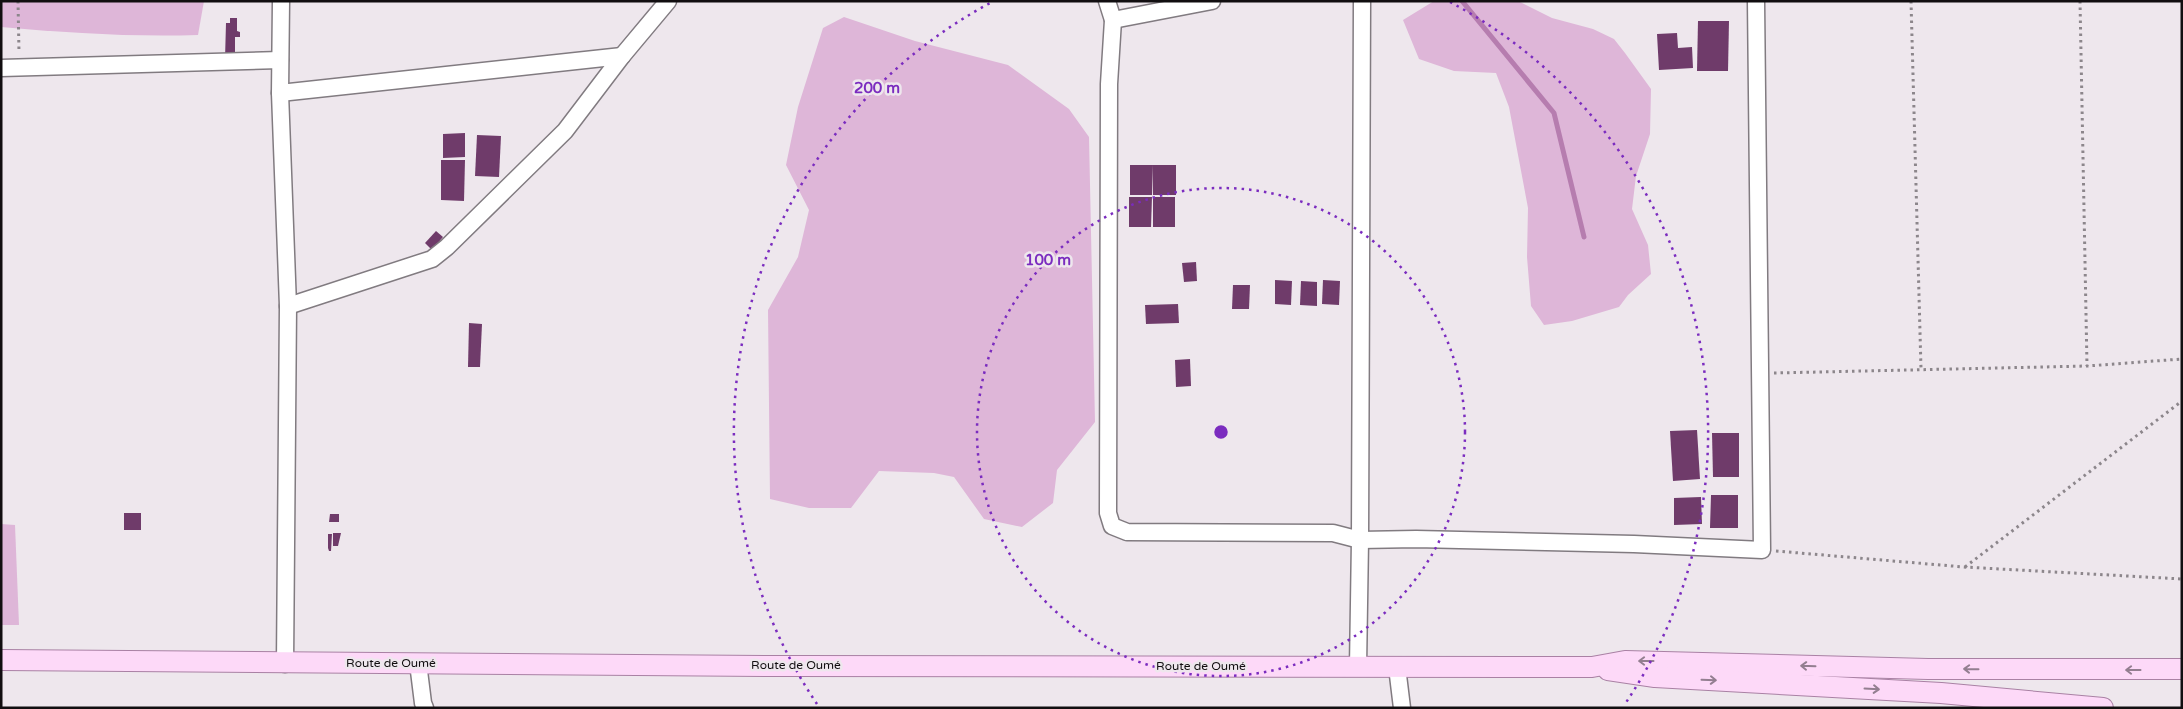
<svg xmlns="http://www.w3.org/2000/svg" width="2183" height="709" viewBox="0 0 2183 709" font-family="'Varela Round',sans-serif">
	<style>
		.green { fill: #deb6d8 }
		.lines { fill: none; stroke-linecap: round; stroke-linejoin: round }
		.stream { stroke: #b67daf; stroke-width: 5 }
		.building { fill: #6f3b6a }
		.minor-casing { stroke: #817b80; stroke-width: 19 }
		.major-casing { stroke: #a981a4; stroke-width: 22 }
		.path { stroke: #8c868b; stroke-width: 3; stroke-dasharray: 2.5 4; stroke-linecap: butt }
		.minor { stroke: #fff; stroke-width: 16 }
		.major { stroke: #fdd9f8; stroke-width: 20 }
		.oneway { stroke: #937e90 }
		.ring { fill: none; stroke: #7b2cbf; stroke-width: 2.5; stroke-dasharray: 2.5 5 }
		.labels { text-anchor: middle; stroke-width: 5; stroke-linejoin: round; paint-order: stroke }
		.street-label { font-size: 12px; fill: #110e10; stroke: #eee7ed }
		.centre { fill: #7b2cbf; stroke: #eee7ed; stroke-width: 2.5 }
		.ring-label { font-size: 15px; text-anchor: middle; font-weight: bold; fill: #7b2cbf; stroke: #eee7ed; stroke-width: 5; stroke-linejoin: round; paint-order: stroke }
	</style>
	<rect width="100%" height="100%" fill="#eee7ed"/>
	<g class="green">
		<path d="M1 1H204L198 35C131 37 68 33 1 27Z"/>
		<polygon points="1434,1 1518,1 1552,18 1593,29 1614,39 1625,53 1651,89 1650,134 1636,176 1632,209 1648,245 1651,274 1628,295 1619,307 1572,321 1544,325 1531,306 1527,257 1528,208 1509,107 1496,73 1454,71 1419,59 1403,20"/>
		<polygon points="844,17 915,41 1008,65 1069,109 1089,137 1095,422 1057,470 1053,503 1022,527 984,519 954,477 934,473 879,471 851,508 809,508 770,499 768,310 798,257 809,210 786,165 798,107 823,28"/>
		<polygon points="1,524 15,525 19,625 1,625"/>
	</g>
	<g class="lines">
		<polyline class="stream" points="1462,1 1554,113 1584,237"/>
	</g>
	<g class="building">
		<polygon points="230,18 237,18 237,31 240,32 240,37 235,37 235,59 225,59 226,23 230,23"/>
		<polygon points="1698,21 1729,21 1728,71 1697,71"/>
		<polygon points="1677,33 1678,48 1692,47 1693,68 1659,70 1657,34"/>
		<polygon points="465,133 465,157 443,158 443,134"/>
		<polygon points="477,135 501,136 499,177 475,176"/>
		<polygon points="441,160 465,160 464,201 441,200"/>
		<polygon points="1130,165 1153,165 1152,195 1130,195"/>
		<rect x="1153" y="165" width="23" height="30"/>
		<polygon points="1129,197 1152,197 1151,227 1129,227"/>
		<rect x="1153" y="197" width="22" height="30"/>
		<polygon points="436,231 443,237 432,250 425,243"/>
		<polygon points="1196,262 1197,281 1184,282 1182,263"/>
		<polygon points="1275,280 1292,281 1291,305 1275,304"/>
		<polygon points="1323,280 1340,281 1339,305 1322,304"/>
		<polygon points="1301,281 1317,282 1317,306 1300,305"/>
		<polygon points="1233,285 1250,285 1249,309 1232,309"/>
		<polygon points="1178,304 1179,323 1146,324 1145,305"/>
		<polygon points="469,323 482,324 480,367 468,367"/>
		<polygon points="1190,359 1191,386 1176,387 1175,360"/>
		<polygon points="1697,430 1700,479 1673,481 1670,431"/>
		<polygon points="1712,433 1739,433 1739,477 1713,477"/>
		<polygon points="1711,495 1738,495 1738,528 1710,528"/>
		<polygon points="1701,497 1702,524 1674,525 1674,498"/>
		<rect x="124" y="513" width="17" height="17"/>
		<polygon points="330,514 339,514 339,522 329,522"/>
		<polygon points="333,533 341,533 338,546 333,546"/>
		<polygon points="328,534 332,534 331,551 329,551 328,548"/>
	</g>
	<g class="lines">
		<defs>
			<g id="minor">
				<polyline points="281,1 280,93 288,306 285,664"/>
				<polyline points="1107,1 1113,20 1109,84 1108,513 1112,526 1127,532 1333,533 1360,540 1416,539 1634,544 1762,550 1756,1"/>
				<polyline points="1113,20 1212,1"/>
				<polyline points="1,68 280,60"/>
				<polyline points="280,93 622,56"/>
				<polyline points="288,306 432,259 447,247 565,131 622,56 668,1"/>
				<polyline points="418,663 423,703 425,708"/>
				<polyline points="1358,667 1360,540 1362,1"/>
				<polyline points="1397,667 1402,708"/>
			</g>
			<g id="major">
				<path d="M1 660C531 667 1062 667 1592 667L1625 661 1928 669H2182"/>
				<polyline points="1608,670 1655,677 1941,693 2103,708"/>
			</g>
		</defs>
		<use href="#minor" class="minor-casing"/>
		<use href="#major" class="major-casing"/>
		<g class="path">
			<polyline points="18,1 19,53"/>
			<polyline points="1911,1 1921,369"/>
			<polyline points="2080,1 2087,366"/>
			<polyline points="1774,373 2087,366 2182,359"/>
			<polyline points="1776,551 1964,567 2182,579"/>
			<polyline points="1965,567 2182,401"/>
		</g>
		<use href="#minor" class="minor"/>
		<use href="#major" class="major"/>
	</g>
	<defs><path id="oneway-shaft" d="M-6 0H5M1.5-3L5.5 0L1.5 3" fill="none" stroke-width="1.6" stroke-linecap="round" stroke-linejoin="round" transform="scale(1.25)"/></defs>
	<g class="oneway">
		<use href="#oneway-shaft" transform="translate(1646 661) rotate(-180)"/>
		<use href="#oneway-shaft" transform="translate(1808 666) rotate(-178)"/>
		<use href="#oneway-shaft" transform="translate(1971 669) rotate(-179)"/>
		<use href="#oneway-shaft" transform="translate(2133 670) rotate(180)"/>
		<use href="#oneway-shaft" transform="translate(1709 680) rotate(2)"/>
		<use href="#oneway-shaft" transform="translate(1872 689) rotate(3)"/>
	</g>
	<g class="ring">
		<circle cx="1221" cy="432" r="244"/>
		<path d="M817 704A487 487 0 0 1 992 2M1450 2A487 487 0 0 1 1625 704"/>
	</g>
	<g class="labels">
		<g class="street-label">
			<text x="391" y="667">Route de Oumé</text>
			<text x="796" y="669">Route de Oumé</text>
			<text x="1201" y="670">Route de Oumé</text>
		</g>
	</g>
	<circle cx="1221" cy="432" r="8" class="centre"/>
	<g class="ring-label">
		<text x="877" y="93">200 m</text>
		<text x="1048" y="265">100 m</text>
	</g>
	<rect width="2183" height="709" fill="none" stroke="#110e10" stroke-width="5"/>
</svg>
